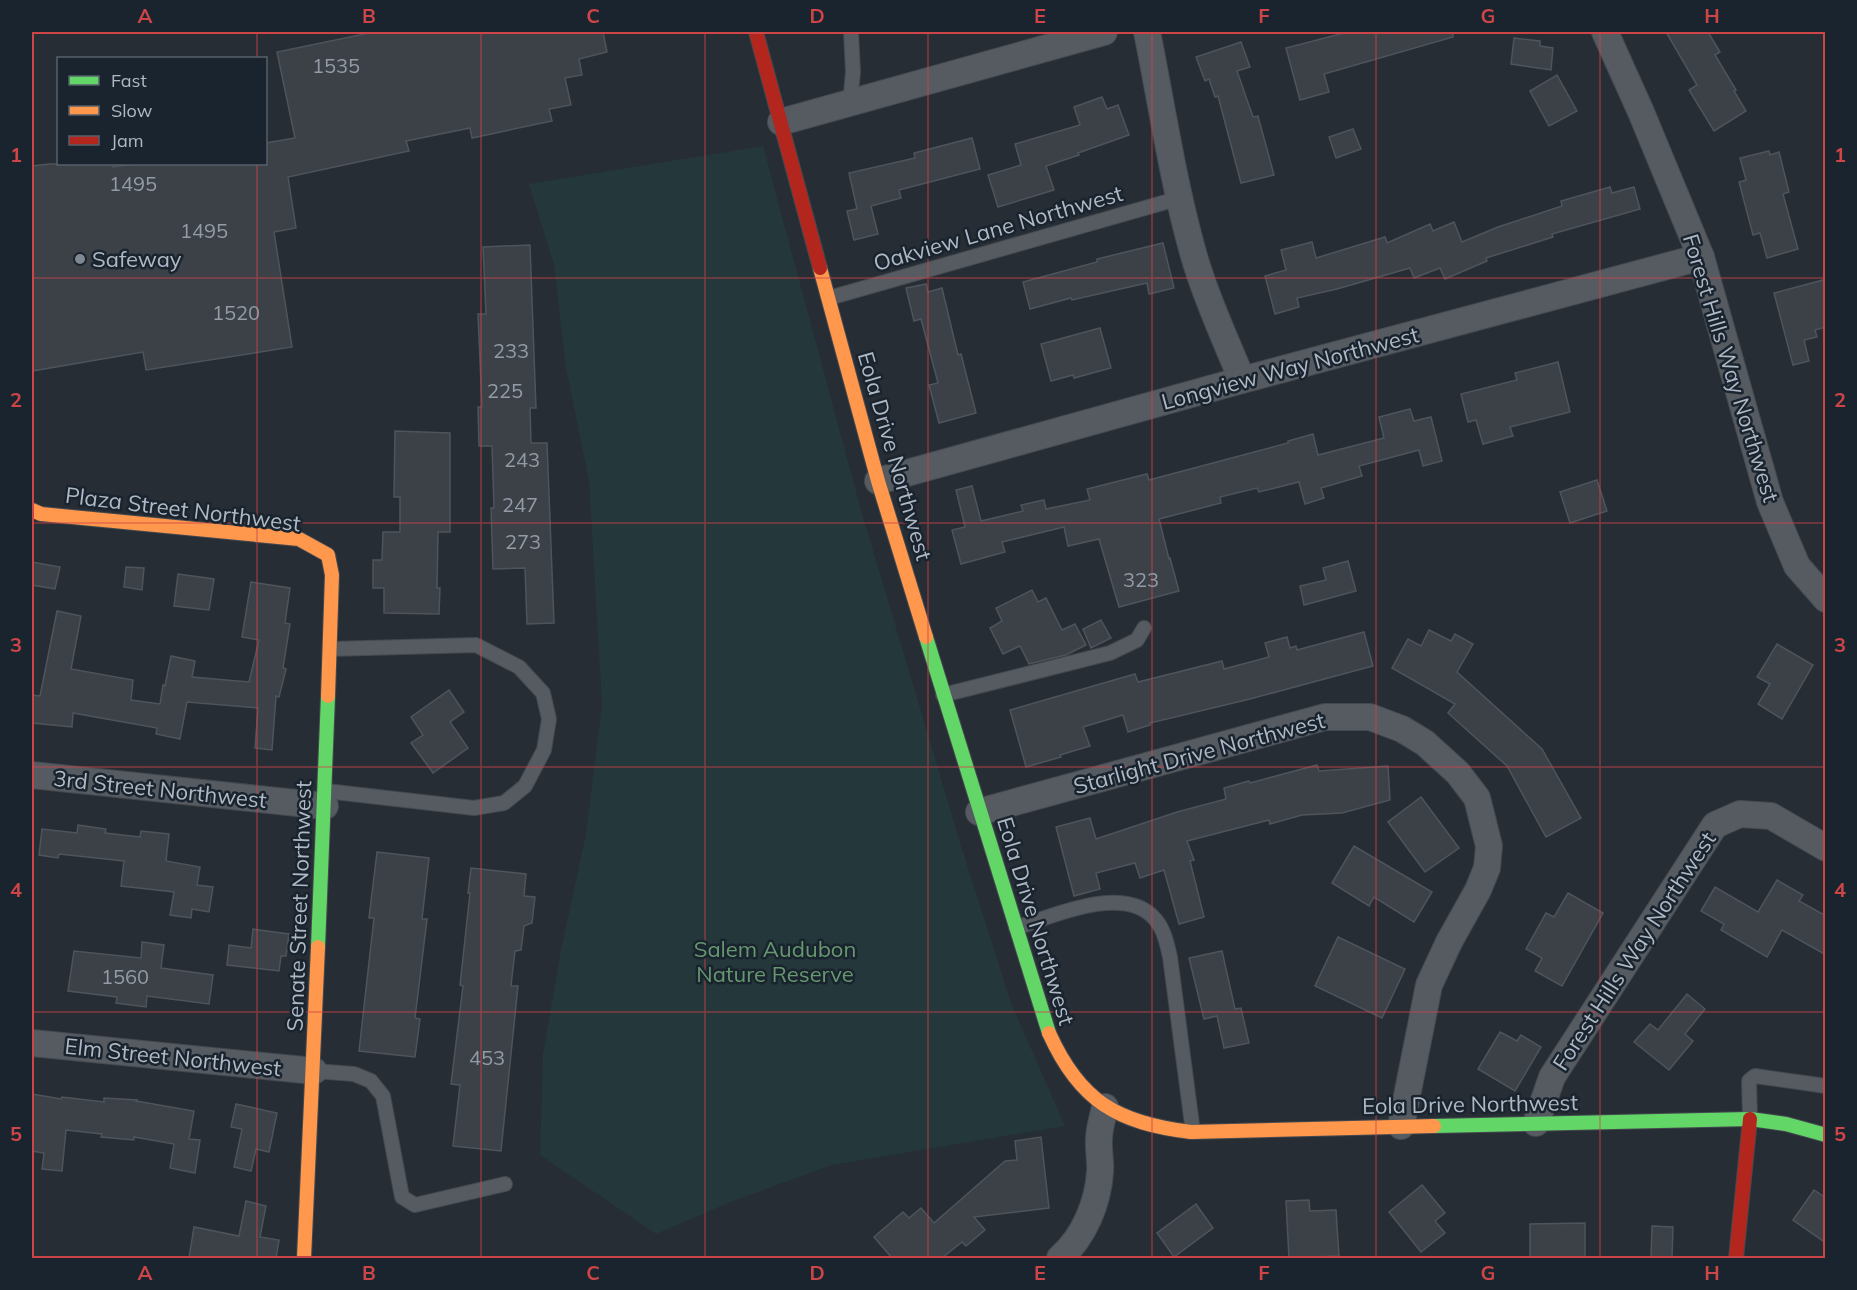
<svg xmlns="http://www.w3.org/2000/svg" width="1857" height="1290" viewBox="0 0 1857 1290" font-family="Mulish,sans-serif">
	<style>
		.green { fill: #24373a }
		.building { fill: #3c4148; stroke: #4e545c; stroke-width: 1.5 }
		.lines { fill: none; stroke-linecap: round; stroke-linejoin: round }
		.lane-casing { stroke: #44494f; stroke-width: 16 }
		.street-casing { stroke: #44494f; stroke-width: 28 }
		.fast-casing { stroke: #44494f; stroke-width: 16 }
		.slow-casing { stroke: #44494f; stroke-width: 16 }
		.jam-casing { stroke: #44494f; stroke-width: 16 }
		.lane { stroke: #565b62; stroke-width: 14 }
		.street { stroke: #565b62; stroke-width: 26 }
		.fast { stroke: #63d668; stroke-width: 14 }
		.slow { stroke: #ff974d; stroke-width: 14 }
		.jam { stroke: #b3261e; stroke-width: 14 }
		.grid { fill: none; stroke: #ce4548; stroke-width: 1.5; stroke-opacity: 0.55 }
		.poi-dot { fill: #7f8893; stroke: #1a242f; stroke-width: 2 }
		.labels { text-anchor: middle; stroke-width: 5; stroke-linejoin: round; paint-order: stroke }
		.number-label { font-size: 20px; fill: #929ba6 }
		.street-label { font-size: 22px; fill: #afb9c6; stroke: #1a242f }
		.poi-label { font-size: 22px; fill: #afb9c6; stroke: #1a242f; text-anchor: start }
		.park-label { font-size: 22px; fill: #66986f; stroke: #1a242f }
		.neatline { fill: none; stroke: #ce4548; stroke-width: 2 }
		.grid-label { font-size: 20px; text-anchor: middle; font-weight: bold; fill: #ce4548 }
	</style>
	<rect width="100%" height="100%" fill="#272d34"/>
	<polygon class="green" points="763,146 861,510 962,849 1011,1003 1065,1126 832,1165 733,1201 656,1234 540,1155 543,1054 561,950 586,834 602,704 589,481 566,368 554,265 529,184"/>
	<g class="building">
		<polygon points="374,32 603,32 607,52 579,59 582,75 565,78 571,105 549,109 552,121 472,138 470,128 406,141 409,151 288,177 296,228 274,232 292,347 146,370 143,352 32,371 32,166 50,164 113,164 113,167 134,164 266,164 266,143 295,138 277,52"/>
		<polygon points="1348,32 1453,32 1453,37 1324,74 1329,92 1300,100 1286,48"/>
		<polygon points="1666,32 1708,32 1720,52 1715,55 1736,90 1734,91 1746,111 1714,131 1689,90 1697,85"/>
		<polygon points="1514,38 1540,41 1540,46 1553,48 1551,70 1511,64"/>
		<polygon points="1241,42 1250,67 1237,71 1253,117 1258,116 1274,175 1241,183 1218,96 1215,97 1209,79 1205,81 1196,57"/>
		<polygon points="1557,75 1577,111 1549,126 1530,91"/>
		<polygon points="1102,97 1107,109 1118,105 1129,135 1078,153 1079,155 1046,166 1054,190 998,207 988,175 1021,165 1015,144 1080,125 1074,107"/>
		<polygon points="1353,129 1361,149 1336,158 1329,137"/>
		<polygon points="972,138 980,169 899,190 901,198 871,206 878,234 854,240 847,211 857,209 849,173 915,158 914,153"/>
		<polygon points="1769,151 1770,155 1779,152 1789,192 1783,194 1798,249 1767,258 1760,233 1753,235 1739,182 1746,180 1740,158"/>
		<polygon points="1610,187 1612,193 1634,187 1640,209 1552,234 1553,237 1486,258 1487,261 1445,279 1440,268 1414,278 1410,268 1337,289 1297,298 1299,307 1275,314 1265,276 1286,270 1281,250 1312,242 1316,258 1385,237 1387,243 1430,224 1433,231 1454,222 1462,242 1498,227 1562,206 1561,201"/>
		<polygon points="1163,243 1174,288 1149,294 1147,283 1072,300 1071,298 1030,309 1023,282 1097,262 1097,259"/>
		<polygon points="530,245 536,408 530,408 531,443 547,443 554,623 527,624 525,568 493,569 491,508 494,508 492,446 479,446 478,407 482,407 478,314 486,314 483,247"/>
		<polygon points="1823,280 1826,291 1826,327 1815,330 1817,337 1804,340 1809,361 1793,365 1774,293"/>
		<polygon points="926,284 928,292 942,288 958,355 961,354 976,413 939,423 929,385 938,383 921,319 914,321 906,288"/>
		<polygon points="1100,328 1111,368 1074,378 1073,375 1051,381 1041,344"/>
		<polygon points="1558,362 1570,412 1510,427 1513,436 1483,444 1476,420 1468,422 1461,394 1517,380 1515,373"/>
		<polygon points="1410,409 1414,421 1431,417 1442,461 1423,466 1419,450 1359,466 1362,476 1321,488 1324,498 1305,504 1299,482 1259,492 1257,488 1220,497 1221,503 1159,519 1169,559 1170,558 1179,591 1119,607 1099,539 1068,546 1064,527 1002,542 1005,552 961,564 952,530 965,527 956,490 972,486 981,521 1023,511 1021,505 1044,500 1046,509 1090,500 1087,489 1147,474 1149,480 1288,443 1288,441 1313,434 1318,455 1384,438 1379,417"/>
		<polygon points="395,431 450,433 450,532 438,532 437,588 440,588 439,614 384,613 384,588 373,588 373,560 382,560 383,532 400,532 400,497 394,497"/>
		<polygon points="1597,480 1607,511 1570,523 1560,492"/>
		<polygon points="1348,561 1356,591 1304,605 1300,586 1326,580 1323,568"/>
		<polygon points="32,562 60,567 55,589 32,585"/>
		<polygon points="126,567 144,568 142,590 124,587"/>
		<polygon points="178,574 214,579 209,610 174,606"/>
		<polygon points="251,582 290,588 285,623 290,624 283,668 286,669 279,697 276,696 272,750 255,748 258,708 187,702 180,739 156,734 157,728 73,713 72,727 32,723 32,695 40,696 57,611 81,616 71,669 133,680 131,700 160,704 163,685 165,686 171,656 195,661 192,677 249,682 259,640 242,637"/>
		<polygon points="1032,590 1038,602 1046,598 1062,630 1075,624 1086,645 1066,655 1029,664 1020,646 1003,654 990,628 1002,621 996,608"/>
		<polygon points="1101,620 1111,638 1091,648 1083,629"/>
		<polygon points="1429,630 1451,641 1455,634 1473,644 1457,672 1542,749 1581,818 1546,837 1507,766 1448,713 1455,704 1392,668 1408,639 1421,646"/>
		<polygon points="1364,632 1373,666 1250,699 1150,723 1150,725 1128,732 1123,715 1083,727 1090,746 1060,755 1061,757 1026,767 1010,710 1135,674 1138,682 1222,661 1224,669 1269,657 1265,643 1287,637 1290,648 1296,646 1297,650"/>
		<polygon points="1777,644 1813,665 1782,719 1758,704 1770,684 1757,677"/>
		<polygon points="449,690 464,712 450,722 468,748 433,773 411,743 423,735 411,717"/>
		<polygon points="1317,765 1319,771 1388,766 1390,800 1342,813 1302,815 1270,824 1269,820 1187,841 1194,860 1190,861 1204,917 1179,924 1164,870 1140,878 1135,863 1096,873 1100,889 1074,896 1056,827 1090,818 1096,839 1177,812 1226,799 1224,788 1249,781 1250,783"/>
		<polygon points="1421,797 1459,848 1425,872 1388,822"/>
		<polygon points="78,825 106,829 105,833 140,837 141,831 169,834 166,861 200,867 197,885 213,887 209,912 192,909 191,918 170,915 174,892 121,886 124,861 59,854 58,858 39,855 42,829 77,833"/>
		<polygon points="1354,846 1432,892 1414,922 1374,897 1369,906 1332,883"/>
		<polygon points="377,852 429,858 422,919 427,919 415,1018 420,1019 415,1057 359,1051 374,918 369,918"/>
		<polygon points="471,868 526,874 524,896 535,897 532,923 524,926 521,950 515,951 511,986 518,986 501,1151 453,1146 460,1085 451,1084 463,986 460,985 470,893 468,893"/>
		<polygon points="1777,880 1803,895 1799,901 1826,916 1826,955 1782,930 1767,957 1721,930 1724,924 1701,911 1715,887 1758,912"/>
		<polygon points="1568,893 1603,913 1562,986 1535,971 1542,958 1526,949 1546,913 1554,917"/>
		<polygon points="253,929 289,934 286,956 281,956 279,971 227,965 229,945 251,948"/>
		<polygon points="1338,937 1405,969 1382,1018 1315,986"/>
		<polygon points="142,942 164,945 161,968 213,975 209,1004 147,996 146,1007 116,1003 117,997 68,991 74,951 141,958"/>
		<polygon points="1222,951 1235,1009 1241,1008 1249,1043 1224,1048 1217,1016 1204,1019 1189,958"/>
		<polygon points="1687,994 1705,1009 1685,1034 1693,1041 1669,1070 1634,1042 1650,1024 1658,1030"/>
		<polygon points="1500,1032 1517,1041 1521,1035 1541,1047 1515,1091 1478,1069"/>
		<polygon points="32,1094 61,1099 62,1097 104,1102 104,1098 137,1100 136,1101 194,1111 189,1139 200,1140 195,1173 170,1168 174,1144 134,1137 134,1140 101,1137 102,1134 66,1130 62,1171 42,1169 44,1153 32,1151"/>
		<polygon points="236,1104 277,1113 269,1152 256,1149 251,1171 234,1167 242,1129 231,1127"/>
		<polygon points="1041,1137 1049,1208 974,1217 985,1230 966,1246 962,1242 942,1258 892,1258 874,1237 903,1212 909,1218 921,1208 934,1223 1005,1161 1017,1160 1015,1141"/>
		<polygon points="1422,1185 1445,1213 1435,1221 1445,1233 1421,1252 1389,1212"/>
		<polygon points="1814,1190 1826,1198 1826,1243 1793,1220"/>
		<polygon points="1309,1200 1310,1211 1336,1210 1339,1256 1289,1258 1286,1201"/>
		<polygon points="246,1201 266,1206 260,1237 279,1240 276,1258 189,1258 194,1227 239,1236"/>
		<polygon points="1196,1204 1213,1228 1174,1257 1157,1233"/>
		<polygon points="1585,1223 1585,1258 1530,1258 1530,1224"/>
		<polygon points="1652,1226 1673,1227 1672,1258 1651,1258"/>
	</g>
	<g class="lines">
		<defs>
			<g id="lane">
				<polyline points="850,103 853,72 851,32"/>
				<polyline points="829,298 1180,198"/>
				<polyline points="943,695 1110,653 1137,640 1144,628"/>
				<polyline points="326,791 474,808 504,803 525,786 544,750 549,719 543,693 519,667 476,645 330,649"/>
				<path d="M1016 928C1052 916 1125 883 1155 919 1164 929 1167 944 1170 957L1193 1132"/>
				<polyline points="314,1071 354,1074 371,1081 383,1096 402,1197 415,1205 505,1184"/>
				<polyline points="1750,1119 1749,1081 1755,1076 1826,1086"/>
			</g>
			<g id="street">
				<path d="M1147 32C1162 106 1173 183 1194 256 1206 299 1226 340 1242 380"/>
				<polyline points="1605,32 1641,112 1701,257 1770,502 1797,566 1826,599"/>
				<polyline points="781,122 1104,32"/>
				<polyline points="878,481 1242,380 1701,257"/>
				<polyline points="32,775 325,806"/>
				<polyline points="979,812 1325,717 1370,717 1402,729 1425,743 1458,773 1477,798 1489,846 1487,868 1478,890 1449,942 1429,985 1401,1126"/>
				<polyline points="32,1043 314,1071"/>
				<polyline points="1536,1123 1552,1077 1715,825 1740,814 1771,816 1826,848"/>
				<path d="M1060 1258C1084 1237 1098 1203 1100 1172 1101 1161 1098 1150 1099 1139 1099 1128 1103 1117 1105 1107"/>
			</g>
			<g id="fast">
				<polyline points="926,637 1049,1033"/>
				<polyline points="318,947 328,696"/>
				<polyline points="1434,1126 1750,1119 1786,1124 1826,1135"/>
			</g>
			<g id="slow">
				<polyline points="820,268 878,481 926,637"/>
				<polyline points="32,510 41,514 299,539 328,555 332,575 328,696"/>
				<path d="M1049 1033C1080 1102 1118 1123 1191 1132L1434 1126"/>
				<polyline points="304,1258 318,947"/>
			</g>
			<g id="jam">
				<polyline points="756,32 820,268"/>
				<polyline points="1736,1258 1750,1119"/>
			</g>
		</defs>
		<use href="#lane" class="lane-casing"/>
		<use href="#street" class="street-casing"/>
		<use href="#fast" class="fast-casing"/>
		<use href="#slow" class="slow-casing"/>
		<use href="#jam" class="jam-casing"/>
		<use href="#lane" class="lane"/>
		<use href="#street" class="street"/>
		<use href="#fast" class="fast"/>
		<use href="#slow" class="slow"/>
		<use href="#jam" class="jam"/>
	</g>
	<path class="grid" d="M257 32V58M481 32V1258M705 32V1258M928 32V1258M1152 32V1258M1376 32V1258M1600 32V1258M257 164V1258M32 278H1826M32 523H1826M32 767H1826M32 1012H1826"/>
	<circle class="poi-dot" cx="80" cy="259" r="6"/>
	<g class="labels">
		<g class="number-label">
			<text x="336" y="73">1535</text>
			<text x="133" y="191">1495</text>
			<text x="204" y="238">1495</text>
			<text x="236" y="320">1520</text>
			<text x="511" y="358">233</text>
			<text x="505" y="398">225</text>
			<text x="522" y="467">243</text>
			<text x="520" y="512">247</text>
			<text x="523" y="549">273</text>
			<text x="1141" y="587">323</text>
			<text x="125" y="984">1560</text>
			<text x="487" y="1065">453</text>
		</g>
		<g class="street-label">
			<text transform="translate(998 228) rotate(-16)" y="8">Oakview Lane Northwest</text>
			<text transform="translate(1290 368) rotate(-15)" y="8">Longview Way Northwest</text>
			<text transform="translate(1731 368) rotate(73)" y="8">Forest Hills Way Northwest</text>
			<text transform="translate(895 456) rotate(74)" y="8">Eola Drive Northwest</text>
			<text transform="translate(183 509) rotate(7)" y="8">Plaza Street Northwest</text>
			<text transform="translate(1199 753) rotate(-15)" y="8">Starlight Drive Northwest</text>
			<text transform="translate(160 789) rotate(6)" y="8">3rd Street Northwest</text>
			<text transform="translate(299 906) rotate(-88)" y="8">Senate Street Northwest</text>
			<text transform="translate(1036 921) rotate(73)" y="8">Eola Drive Northwest</text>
			<text transform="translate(1634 951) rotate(-57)" y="8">Forest Hills Way Northwest</text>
			<text transform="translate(173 1057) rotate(6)" y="8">Elm Street Northwest</text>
			<text transform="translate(1470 1104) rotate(-1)" y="8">Eola Drive Northwest</text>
		</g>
		<g class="poi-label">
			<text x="92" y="267">Safeway</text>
		</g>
		<g class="park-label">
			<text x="775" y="957">Salem Audubon<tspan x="775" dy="25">Nature Reserve</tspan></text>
		</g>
	</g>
	<rect width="1857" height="1290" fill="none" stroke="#1a242f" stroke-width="66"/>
	<rect x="57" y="57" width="210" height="108" fill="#1a242f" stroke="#56606b" stroke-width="1.5"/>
	<rect x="69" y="76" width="30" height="9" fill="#63d668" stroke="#56606b" stroke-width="1.5"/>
	<text x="111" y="87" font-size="18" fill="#afb9c6">Fast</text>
	<rect x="69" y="106" width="30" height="9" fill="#ff974d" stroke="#56606b" stroke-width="1.5"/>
	<text x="111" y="117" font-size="18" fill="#afb9c6">Slow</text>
	<rect x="69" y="136" width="30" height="9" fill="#b3261e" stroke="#56606b" stroke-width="1.5"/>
	<text x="111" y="147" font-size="18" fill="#afb9c6">Jam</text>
	<rect x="33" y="33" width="1791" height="1224" class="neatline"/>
	<g class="grid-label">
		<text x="145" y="23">A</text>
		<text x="369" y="23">B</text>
		<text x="593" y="23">C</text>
		<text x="817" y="23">D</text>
		<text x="1040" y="23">E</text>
		<text x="1264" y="23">F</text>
		<text x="1488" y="23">G</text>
		<text x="1712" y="23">H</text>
		<text x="16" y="162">1</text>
		<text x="1840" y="162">1</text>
		<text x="16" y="407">2</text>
		<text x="1840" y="407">2</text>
		<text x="16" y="652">3</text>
		<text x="1840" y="652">3</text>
		<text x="16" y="897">4</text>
		<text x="1840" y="897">4</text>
		<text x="16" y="1141">5</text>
		<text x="1840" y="1141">5</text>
		<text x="145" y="1280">A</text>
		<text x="369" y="1280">B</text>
		<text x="593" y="1280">C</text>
		<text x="817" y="1280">D</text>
		<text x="1040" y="1280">E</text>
		<text x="1264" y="1280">F</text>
		<text x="1488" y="1280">G</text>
		<text x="1712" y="1280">H</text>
	</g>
</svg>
